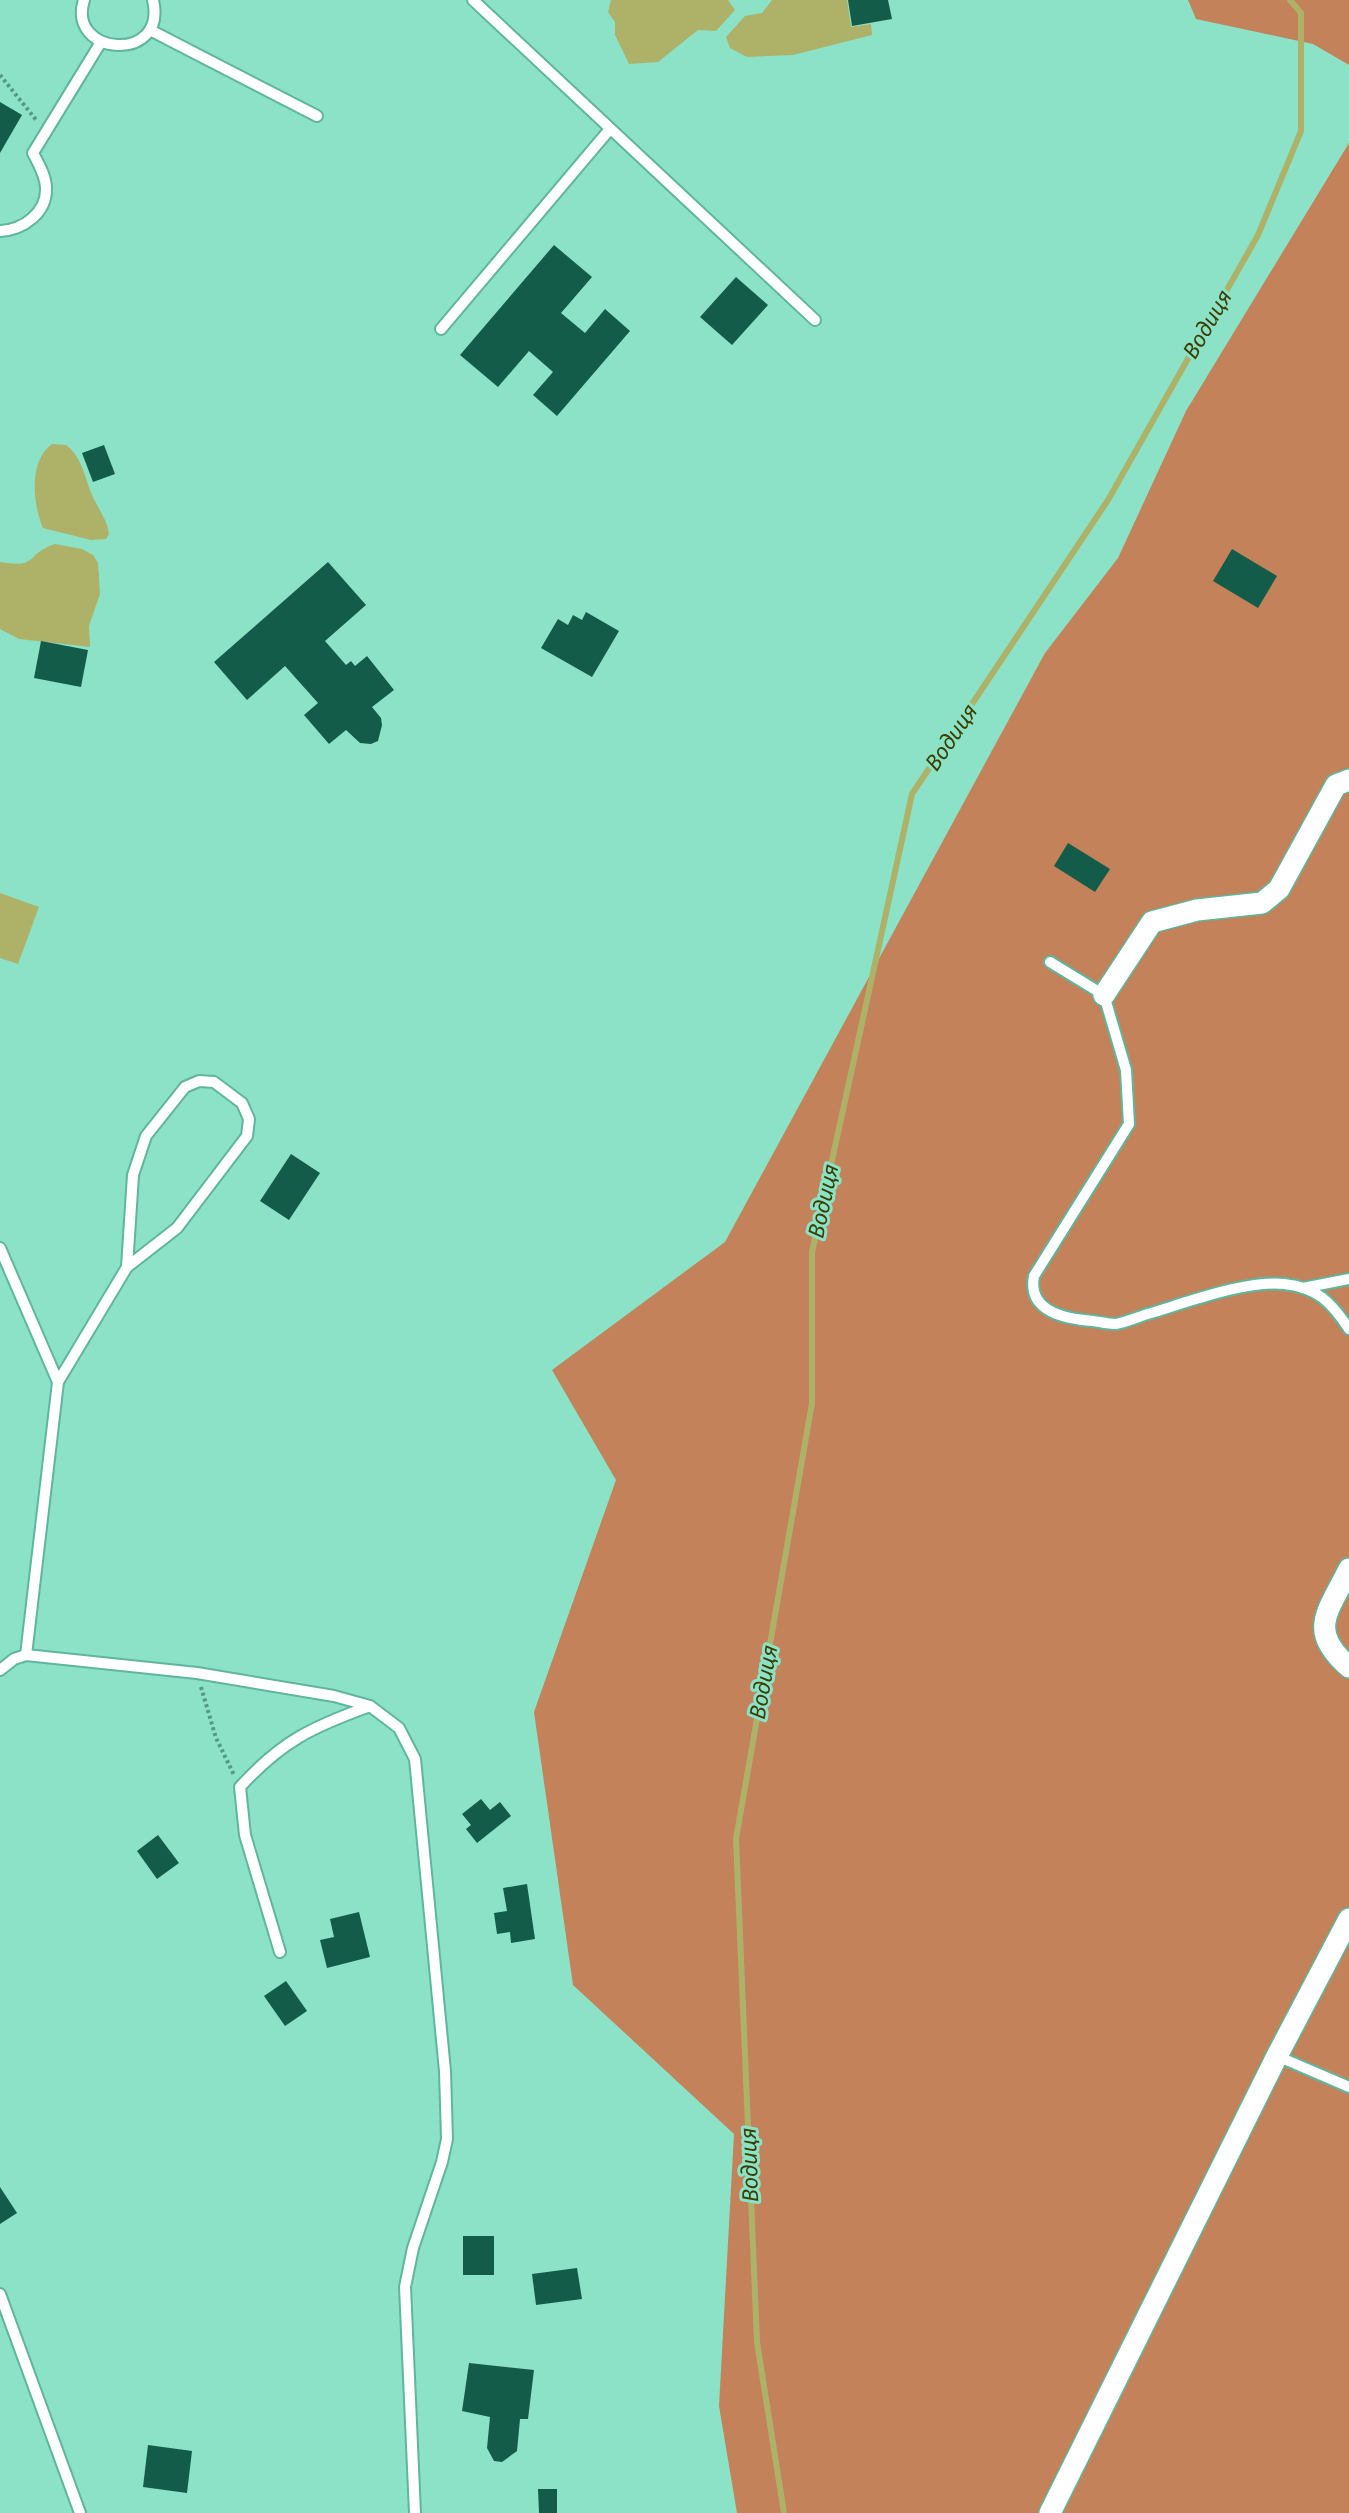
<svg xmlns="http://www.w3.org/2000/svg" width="1349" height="2513" viewBox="0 0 1349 2513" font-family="'Noto Sans',sans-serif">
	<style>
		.forest { fill: #c38259 }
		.water { fill: #adb268 }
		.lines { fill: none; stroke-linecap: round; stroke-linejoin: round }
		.stream { stroke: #adb268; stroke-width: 6 }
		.building { fill: #145c4a }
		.lane-casing { stroke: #5fb69c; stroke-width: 14 }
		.street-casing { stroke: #5fb69c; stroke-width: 24 }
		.path { stroke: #559884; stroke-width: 4; stroke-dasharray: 3 3; stroke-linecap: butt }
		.lane { stroke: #fff; stroke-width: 10 }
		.street { stroke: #fff; stroke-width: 21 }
		.labels { text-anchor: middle; stroke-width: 6; stroke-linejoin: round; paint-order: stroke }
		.water-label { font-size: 22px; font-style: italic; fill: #3c3e01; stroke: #8be2c7 }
	</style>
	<rect width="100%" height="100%" fill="#8be2c7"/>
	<g class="forest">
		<polygon points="1188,0 1349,0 1349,65 1313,44 1196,19"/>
		<polygon points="1349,143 1349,2513 737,2513 719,2406 734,2134 573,1985 534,1712 616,1480 552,1370 725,1242 1045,653 1118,558 1186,411"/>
	</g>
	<g class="water">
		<polygon points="611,0 728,0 735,10 716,31 698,30 658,62 629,64 615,35 615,22 608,12"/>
		<polygon points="772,0 847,0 851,27 871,24 872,35 793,55 747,57 730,48 726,37 745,16 762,13"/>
		<path d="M52 444 66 445C82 457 85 478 92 495 98 509 107 519 109 534L106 539 91 540 43 528C33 505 28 461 52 444Z"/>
		<path d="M55 544 82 549 93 555 98 563 100 594 89 626 90 647 19 639 0 629V562C40 569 24 554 55 544Z"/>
		<polygon points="0,893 39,907 18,964 0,958"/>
	</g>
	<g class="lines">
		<polyline class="stream" points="784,2513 757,2342 736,1839 812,1403 812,1252 912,794 1108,500 1258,235 1301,131 1301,13 1290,0"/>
	</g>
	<g class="building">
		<polygon points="848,0 888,0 892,19 852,26"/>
		<polygon points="0,102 22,115 0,153"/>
		<polygon points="554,245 592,277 561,313 585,333 605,309 630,331 557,416 533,395 553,372 529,351 498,387 460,355"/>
		<polygon points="736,277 768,305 732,345 700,317"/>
		<polygon points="104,445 115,474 93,482 82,453"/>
		<polygon points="1232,549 1277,576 1258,608 1213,581"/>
		<polygon points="328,562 366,605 325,641 346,665 351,661 355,666 367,656 394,690 372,707 381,718 382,725 378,741 371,744 360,743 346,730 329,744 304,715 318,703 285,666 247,700 214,662"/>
		<polygon points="586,612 619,631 592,677 541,648 558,619 568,625 573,615 582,620"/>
		<polygon points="41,641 88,650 81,687 34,678"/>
		<polygon points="1068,843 1110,869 1095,892 1054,866"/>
		<polygon points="291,1154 320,1173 289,1220 260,1201"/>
		<polygon points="481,1799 490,1810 500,1802 511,1816 477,1843 466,1829 471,1825 462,1814"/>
		<polygon points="158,1835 179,1863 157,1879 137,1851"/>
		<polygon points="527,1884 535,1939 511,1943 510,1932 497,1934 494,1913 507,1911 503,1888"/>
		<polygon points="359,1912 370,1957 327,1968 320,1940 334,1937 330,1919"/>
		<polygon points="286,1981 307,2011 285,2026 264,1996"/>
		<polygon points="0,2187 17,2213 0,2224"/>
		<rect x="463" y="2236" width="31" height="39"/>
		<polygon points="577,2268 582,2299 536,2305 532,2274"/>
		<polygon points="469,2363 534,2370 528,2419 520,2419 517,2451 502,2462 494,2461 487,2448 490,2417 462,2411"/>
		<polygon points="148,2445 192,2451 187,2493 143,2487"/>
		<polygon points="538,2489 557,2489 557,2513 539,2513"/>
	</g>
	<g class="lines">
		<defs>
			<g id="lane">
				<path d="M84 0C66 56 168 64 153 0"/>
				<polyline points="473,0 815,320"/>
				<polyline points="150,30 317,116"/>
				<path d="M0 231C23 230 47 213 46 188 46 176 38 163 33 153L101 42"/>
				<polyline points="441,329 610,129"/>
				<path d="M1050 962 1104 995 1126 1070 1129 1124 1034 1276C1027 1312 1066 1319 1093 1321 1100 1322 1109 1324 1116 1324 1127 1322 1140 1316 1151 1313 1188 1302 1247 1280 1284 1284 1317 1287 1332 1303 1349 1329"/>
				<polyline points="0,1248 58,1382 26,1655"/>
				<polyline points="1303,1288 1349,1279"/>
				<polyline points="58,1382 127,1267 177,1228 247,1136 249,1119 242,1103 214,1082 199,1081 185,1087 146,1136 133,1175 127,1267"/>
				<polyline points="0,1670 14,1659 26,1655 197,1673 334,1696 370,1706 399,1728 415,1759 445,2071 447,2139 442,2162 413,2248 405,2287 415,2513"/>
				<path d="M280 1952 245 1835 240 1787C282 1741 312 1727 370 1706"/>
				<polyline points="1277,2056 1349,2087"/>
				<polyline points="0,2294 80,2513"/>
			</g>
			<g id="street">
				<polyline points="1104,995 1152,922 1197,910 1262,903 1279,889 1336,785 1349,780"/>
				<path d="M1349 1569C1329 1611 1306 1630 1349 1667"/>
				<polyline points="1050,2513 1277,2056 1349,1919"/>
			</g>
		</defs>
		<use href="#lane" class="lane-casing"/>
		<use href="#street" class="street-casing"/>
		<g class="path">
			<polyline points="0,75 37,121"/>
			<polyline points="201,1687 216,1738 234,1775"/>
		</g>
		<use href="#lane" class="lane"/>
		<use href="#street" class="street"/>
	</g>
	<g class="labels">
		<g class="water-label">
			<text transform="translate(1207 324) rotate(-60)" y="8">Водиця</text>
			<text transform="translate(951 737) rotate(-56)" y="8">Водиця</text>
			<text transform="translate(823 1201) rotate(-78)" y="8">Водиця</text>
			<text transform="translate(763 1682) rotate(-80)" y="8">Водиця</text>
			<text transform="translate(749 2165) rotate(-92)" y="8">Водиця</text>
		</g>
	</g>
</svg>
